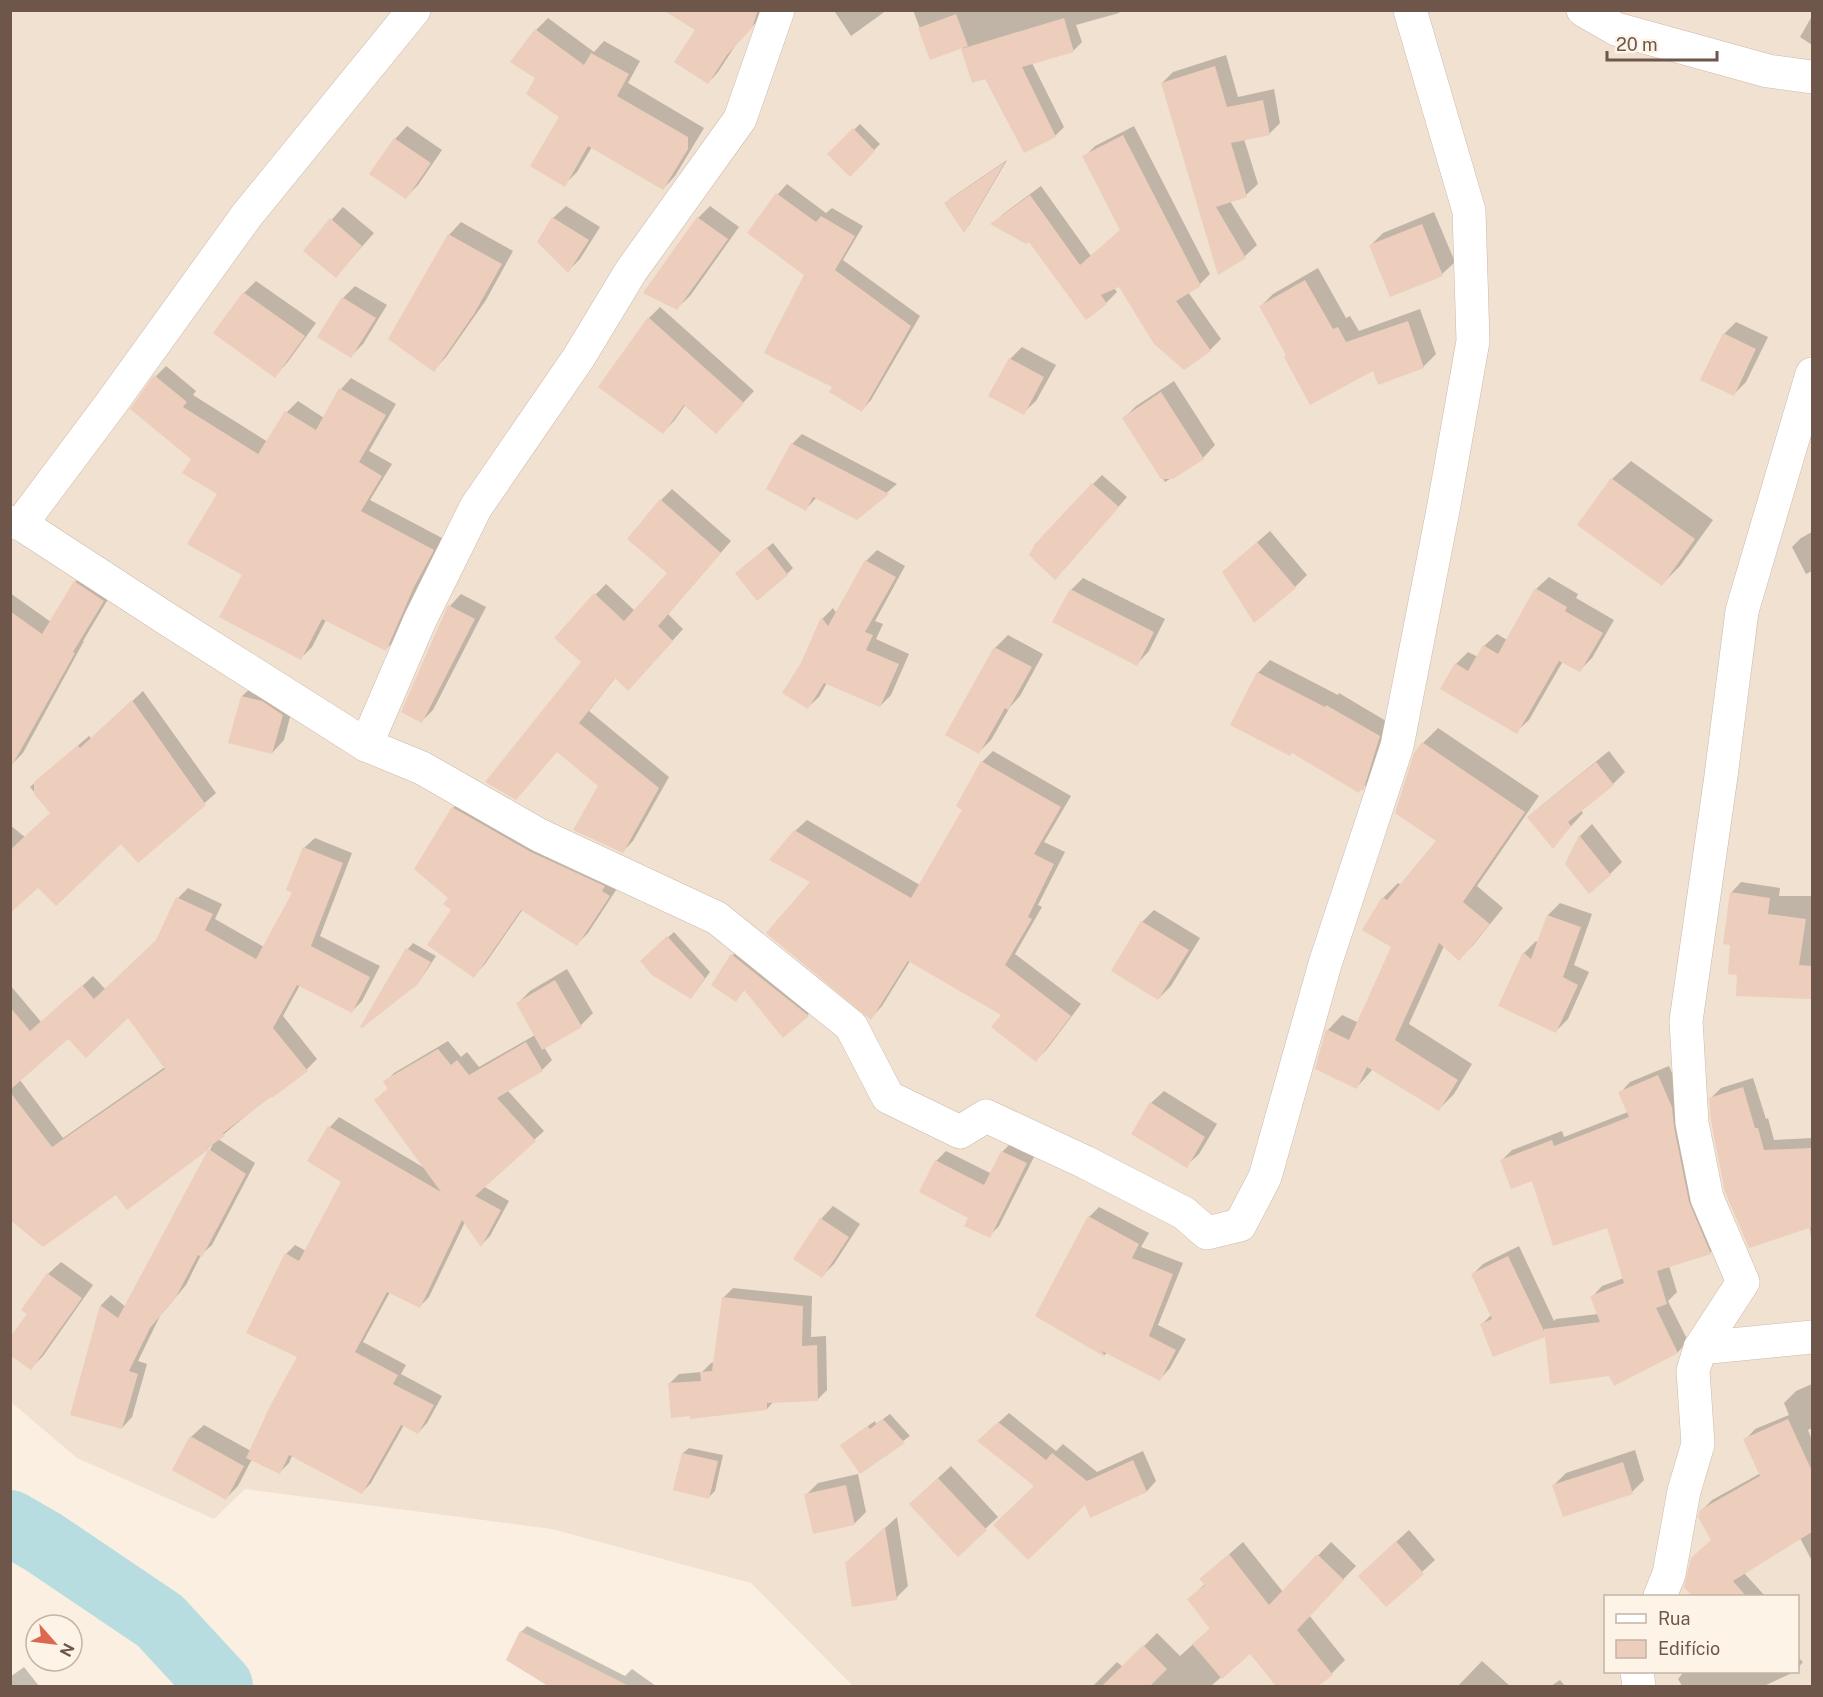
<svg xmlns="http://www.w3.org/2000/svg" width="1823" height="1697" viewBox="0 0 1823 1697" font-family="'Public Sans',sans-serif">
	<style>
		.residential { fill: #f1e1d0; fill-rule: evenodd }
		.shadow { fill: #0003; fill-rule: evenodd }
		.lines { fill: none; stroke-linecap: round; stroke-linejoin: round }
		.river { stroke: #b8dde1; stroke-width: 66 }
		.building { fill: #edcdbb }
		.minor-casing { stroke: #ccb9ac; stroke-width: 34 }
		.minor { stroke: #fff; stroke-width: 33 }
	</style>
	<rect width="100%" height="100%" fill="#faefe1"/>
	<path class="residential" d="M11 11H1812V1686H853L751 1583 552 1529 245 1489 214 1519 77 1458 11 1402ZM1606 1596H1798V1672H1606Z"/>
	<g class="shadow">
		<polygon points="666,10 764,10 762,16 737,43 718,72 708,83 697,29"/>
		<polygon points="837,10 887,10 851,36 835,12"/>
		<polygon points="913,10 1121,10 1119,13 1076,25 1082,42 1073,51 1032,63 1064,127 1056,135 1024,151 986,77 973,81 962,47 931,58"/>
		<polygon points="1812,16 1812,45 1800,37"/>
		<polygon points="548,18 594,52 604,41 640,61 628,83 704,128 675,176 663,189 592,147 577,172 564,185 561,117 537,77 536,30"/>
		<polygon points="1226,55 1238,97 1274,89 1280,123 1269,134 1244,139 1258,184 1246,195 1230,201 1257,245 1245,256 1219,273 1162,83 1173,72"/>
		<polygon points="860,124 880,144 850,175 829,154"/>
		<polygon points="407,126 442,150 418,185 406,197 395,139"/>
		<polygon points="1134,126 1210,274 1200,284 1188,292 1221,339 1210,350 1120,285 1114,288 1117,292 1106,303 1029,239 993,224 1003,214 1041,186 1091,256 1122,229 1084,157 1095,146"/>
		<polygon points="1007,160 969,225 964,231 946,203 951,198"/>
		<polygon points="787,184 826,213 832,208 863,226 843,260 920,316 871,400 862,410 834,386 806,275 749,233 778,194"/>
		<polygon points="566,206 600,227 580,259 568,271 553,218"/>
		<polygon points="710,206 739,227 690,296 677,308 698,218"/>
		<polygon points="343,207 374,233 336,276 305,250"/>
		<polygon points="1434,212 1455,262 1442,274 1371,245 1383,233"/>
		<polygon points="461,222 513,251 486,300 446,357 434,370 449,235"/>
		<polygon points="1318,268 1346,318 1350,316 1359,331 1420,309 1436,354 1423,367 1288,355 1261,306 1273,294"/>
		<polygon points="256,281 316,323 287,363 275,376 244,293"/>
		<polygon points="355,286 387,305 363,344 351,356 343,298"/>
		<polygon points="660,307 754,391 727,420 686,404 674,421 663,432 649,318"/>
		<polygon points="1736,322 1768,337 1746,382 1734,394 1724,334"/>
		<polygon points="1022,347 1056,365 1036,401 1023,413 1010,359"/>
		<polygon points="166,366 196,391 193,395 268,442 287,412 298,401 324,418 341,389 351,378 396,404 369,451 392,464 370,500 444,539 397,638 386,649 326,620 312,647 301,658 244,574 219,494 192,459 156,376"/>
		<polygon points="1174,381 1215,445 1203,458 1165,482 1124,418 1136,406"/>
		<polygon points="802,434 897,484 857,518 817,497 806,509 792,444"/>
		<polygon points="1631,461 1713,520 1680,566 1662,584 1612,479"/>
		<polygon points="1102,475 1127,497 1064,569 1093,484"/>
		<polygon points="672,489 731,541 668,614 683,629 639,678 616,677 589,711 669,777 633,841 622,852 600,785 557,751 583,662 595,595 606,584 635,611 669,573 661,500"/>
		<polygon points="1270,531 1307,575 1295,587 1223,572"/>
		<polygon points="1812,532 1812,571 1806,574 1792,547 1801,538"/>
		<polygon points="773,543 793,568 787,574 743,567"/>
		<polygon points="877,550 905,566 875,621 883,624 876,639 909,654 891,695 880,706 827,683 819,697 808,707 803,663 823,618 833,608 837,614 866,561"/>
		<polygon points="86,571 114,589 83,641 84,641 23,753 10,766 10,593 51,622 75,582"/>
		<polygon points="1549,577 1578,594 1576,598 1614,620 1592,658 1579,671 1563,661 1529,720 1516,732 1456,664 1468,652 1478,657 1484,646 1497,634 1507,640 1536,589"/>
		<polygon points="1083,578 1165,619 1149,651 1137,664 1071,590"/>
		<polygon points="461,594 486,607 433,710 422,721 403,711 450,606"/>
		<polygon points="1008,635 1043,654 1020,696 1010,707 991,740 979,752 947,734 995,648"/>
		<polygon points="1270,660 1338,695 1339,693 1391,724 1374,777 1362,789 1258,673"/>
		<polygon points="255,684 294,702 284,740 272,753 242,696"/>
		<polygon points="143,691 216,793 138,861 121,842 39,886 10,911 10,825 26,838 52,813 30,787 89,736 92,739"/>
		<polygon points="1438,728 1539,796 1477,886 1503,908 1474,944 1459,959 1444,946 1409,1024 1472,1064 1454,1094 1439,1109 1373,1069 1357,1087 1317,1068 1328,1030 1342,1015 1359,1023 1393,946 1383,898 1398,883 1401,885 1438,840 1416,754 1423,743"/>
		<polygon points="993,751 1071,796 1044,842 1065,852 1038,905 1042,907 1015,954 1081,1004 1047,1049 1036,1060 1003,1014 910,961 882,1006 871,1018 812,882 795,831 807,820 920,885 964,809 982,762"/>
		<polygon points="1609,751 1625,772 1613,784 1581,810 1583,813 1553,846 1529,817 1542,805"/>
		<polygon points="465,796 620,884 588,933 577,944 523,909 485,964 474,976 450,897 453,808"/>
		<polygon points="1592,824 1622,862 1610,874 1567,864 1580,836"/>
		<path d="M315 838 352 853 320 936 380 966 362 1001 352 1011 300 985 283 1016 317 1059 307 1069 271 1095 218 1139 255 1163 212 1245 201 1255 186 1285 160 1316 138 1361 147 1364 132 1417 122 1428 72 1414 101 1305 111 1295 126 1307 213 1144 128 1208 117 1192 10 1218V985L42 1023 93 976 106 990 158 940 178 898 188 888 222 904 215 919 264 947 295 892 304 848ZM128 1016 165 1067 63 1138 20 1080 69 1037Z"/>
		<polygon points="1741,882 1780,888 1779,896 1812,896 1812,997 1738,994 1738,974 1731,893"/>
		<polygon points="1560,903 1592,914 1574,965 1589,972 1568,1019 1556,1031 1500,1005 1524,953 1536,941 1538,943 1548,915"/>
		<polygon points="1154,910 1200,938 1171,986 1158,999 1142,922"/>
		<polygon points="674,932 710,972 691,998 642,961"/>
		<polygon points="413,943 436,956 423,976 417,983 408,949"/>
		<polygon points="738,949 813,1010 784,1036 745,989 736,1000 713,984 733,955"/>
		<polygon points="567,969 593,1013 581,1025 544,1047 552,1060 542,1070 507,1090 544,1131 483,1186 509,1201 490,1236 481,1245 465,1222 429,1297 420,1306 390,1292 363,1342 406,1365 401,1374 442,1396 427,1423 418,1433 404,1425 371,1483 362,1492 292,1456 289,1463 280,1472 252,1459 238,1486 226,1498 191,1437 204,1425 251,1451 299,1356 286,1254 295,1245 306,1251 343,1181 309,1161 330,1127 339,1117 426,1169 376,1100 384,1092 384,1094 395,1086 385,1082 394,1073 448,1041 461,1057 467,1052 479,1067 535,1035 518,1003 530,991"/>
		<polygon points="1669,1066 1682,1096 1720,1243 1710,1253 1669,1266 1677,1292 1668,1301 1688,1341 1678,1352 1614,1384 1610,1375 1546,1335 1482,1324 1492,1314 1473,1274 1483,1264 1519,1246 1554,1321 1556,1319 1598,1314 1592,1297 1602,1286 1624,1278 1608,1226 1502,1160 1512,1150 1562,1131 1564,1137 1628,1112 1620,1093 1630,1082"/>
		<polygon points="1753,1078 1766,1119 1768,1118 1774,1140 1812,1138 1812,1237 1811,1237 1810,1227 1711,1098 1721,1088"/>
		<polygon points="1164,1091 1217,1124 1199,1154 1186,1166 1151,1103"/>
		<polygon points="1012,1142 1036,1153 999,1226 989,1236 970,1217 936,1161 946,1151 992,1174 1002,1152"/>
		<polygon points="833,1206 860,1224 834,1264 822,1276 821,1219"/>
		<polygon points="1099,1207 1149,1233 1141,1247 1183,1263 1158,1325 1186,1339 1170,1368 1160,1379 1107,1352 1105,1355 1037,1315 1089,1217"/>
		<polygon points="61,1262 93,1285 43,1356 31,1368 29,1314 23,1310 48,1274"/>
		<polygon points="733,1288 812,1296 811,1337 826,1336 827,1390 817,1400 774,1401 767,1409 669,1384 679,1374 702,1372 711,1363 715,1362 723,1298"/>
		<polygon points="1812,1384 1812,1428 1808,1430 1812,1440 1812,1561 1800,1538 1744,1573 1765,1596 1694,1596 1686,1586 1712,1539 1701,1511 1712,1500 1761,1473 1745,1440 1755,1429 1789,1415 1784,1403 1796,1391"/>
		<polygon points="1009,1413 1056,1451 1063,1444 1097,1472 1143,1451 1156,1481 1147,1491 1091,1516 1085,1502 1036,1485 989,1431"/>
		<polygon points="890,1414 910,1436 860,1472 848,1440 875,1421 876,1424"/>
		<polygon points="689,1448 723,1455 715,1491 709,1497 683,1453"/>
		<polygon points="1635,1450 1644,1480 1632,1492 1554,1485 1566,1473"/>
		<polygon points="951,1466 998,1517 985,1529 923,1492"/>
		<polygon points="858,1474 866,1512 854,1524 806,1495 818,1483"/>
		<polygon points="897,1517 908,1586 896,1598 860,1551"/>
		<polygon points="1409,1530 1435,1560 1386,1605 1372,1564"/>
		<polygon points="1243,1542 1283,1592 1331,1542 1356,1566 1309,1615 1345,1660 1332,1673 1316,1686 1278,1686 1250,1652 1211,1686 1093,1686 1117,1662 1123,1667 1157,1633 1180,1656 1211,1628 1189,1599 1205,1584 1201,1579"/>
		<polygon points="527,1626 625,1676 632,1669 656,1686 551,1686 508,1659 521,1632"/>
		<polygon points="1798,1657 1803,1662 1798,1668"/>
		<polygon points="1482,1661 1510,1686 1458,1686"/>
		<polygon points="24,1667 39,1686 10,1686 10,1677"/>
		<polygon points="1682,1672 1794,1672 1764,1686 1682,1686 1678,1679 1683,1673"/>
		<polygon points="1560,1680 1565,1686 1551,1686"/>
	</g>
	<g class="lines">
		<polyline class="river" points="10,1523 43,1542 160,1621 220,1686"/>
	</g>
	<g class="building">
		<polygon points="663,10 758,10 752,28 727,55 708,84 674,62 695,30"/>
		<polygon points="956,14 968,46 930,60 918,28"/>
		<polygon points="1064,18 1074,52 1022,67 1056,137 1024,153 985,79 972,83 961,49"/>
		<polygon points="535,29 584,65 591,53 629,74 617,96 688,137 688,149 663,190 588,146 565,187 530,166 559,117 526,94 535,78 510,62"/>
		<polygon points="1215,66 1227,107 1263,100 1270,135 1231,143 1247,197 1216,207 1246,258 1218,275 1161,83"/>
		<polygon points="853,128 875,151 850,177 827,154"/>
		<polygon points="1123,135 1201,286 1176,301 1211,351 1184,370 1154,344 1119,287 1101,295 1107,304 1086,320 1029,242 1026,244 990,224 1030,195 1080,265 1120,230 1082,156"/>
		<polygon points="394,138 431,163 406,199 369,174"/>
		<polygon points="1005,162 964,233 944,203"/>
		<polygon points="776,193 816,222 821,216 855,236 835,270 911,326 862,412 829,392 832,387 764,353 804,275 747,233"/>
		<polygon points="552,217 589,240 568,273 537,242"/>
		<polygon points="697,217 728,239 677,310 643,293"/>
		<polygon points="330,218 362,246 336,278 303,251"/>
		<polygon points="1422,224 1443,276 1390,297 1369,245"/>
		<polygon points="448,234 502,264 474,314 434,372 388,339"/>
		<polygon points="1305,280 1333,329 1338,327 1346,342 1408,321 1424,368 1378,385 1373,371 1310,405 1284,357 1286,355 1259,306"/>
		<polygon points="243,292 305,336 275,378 213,333"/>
		<polygon points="342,297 376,318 351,358 317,337"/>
		<polygon points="648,317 744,403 716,434 684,405 663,434 598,387"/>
		<polygon points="1723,333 1756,349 1734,396 1700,380"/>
		<polygon points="1009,358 1044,377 1024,415 988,396"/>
		<polygon points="154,375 187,402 183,407 258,454 285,411 316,430 339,388 386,415 359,462 382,476 361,511 434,550 414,587 386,651 322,619 301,660 219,617 242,575 187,544 217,494 182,473 191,459 130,409"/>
		<polygon points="1161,392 1204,459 1173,479 1161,479 1122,418"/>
		<polygon points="791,443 889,494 857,520 813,497 806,511 766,489"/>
		<polygon points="1611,478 1695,539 1662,586 1577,525"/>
		<polygon points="1092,483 1119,507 1055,580 1029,555 1035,544"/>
		<polygon points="660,499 721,553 658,626 673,641 628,691 615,678 579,723 659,788 623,853 573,830 598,786 557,752 516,800 485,782 581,662 554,638 594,593 624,621 667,573 627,539"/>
		<polygon points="1257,542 1296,588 1254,623 1222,572"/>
		<polygon points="767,548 788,575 757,601 735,573"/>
		<polygon points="865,560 896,577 865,632 873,635 866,650 899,664 880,707 824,683 808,709 782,693 801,663 821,617 828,626"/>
		<polygon points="74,581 104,601 73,652 75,653 10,769 10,611 42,634"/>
		<polygon points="1535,588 1567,607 1565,611 1603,633 1580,672 1559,661 1517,734 1440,689 1455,663 1468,671 1483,645 1498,654"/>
		<polygon points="1070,589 1154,632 1137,666 1052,622"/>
		<polygon points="448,605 475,619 422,723 401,712"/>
		<polygon points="994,647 1032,667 1008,710 1005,708 979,754 945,735"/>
		<polygon points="1257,672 1325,707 1326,705 1380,736 1363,791 1361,789 1359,793 1292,753 1290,756 1230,725"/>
		<polygon points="241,696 262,701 283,715 272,754 228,743"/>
		<polygon points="132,700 206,805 138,863 121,844 56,906 38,888 10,913 10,850 50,813 34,794 34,782 78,745 80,748"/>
		<polygon points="1422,742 1525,812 1463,902 1490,924 1459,961 1439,943 1395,1040 1458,1080 1439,1111 1367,1067 1357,1089 1315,1069 1326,1029 1349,1040 1391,947 1362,930 1382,897 1387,900 1436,841 1395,813 1414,753"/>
		<polygon points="981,761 1061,807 1034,854 1054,864 1028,917 1032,919 1005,965 1071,1016 1036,1062 991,1027 1001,1015 908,961 871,1020 766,933 810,882 769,860 794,830 911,898 962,810 956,806"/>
		<polygon points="1596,762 1614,785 1568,822 1571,826 1553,849 1527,817"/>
		<polygon points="452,807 531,852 605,886 602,891 610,896 577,946 521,910 474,978 427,945 451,910 443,904 448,898 414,869"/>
		<polygon points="1579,835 1611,875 1589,894 1565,864"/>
		<polygon points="303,847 343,863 311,946 370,977 352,1013 297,985 273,1028 308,1071 272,1098 271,1097 223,1133 225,1136 207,1148 246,1174 202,1257 198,1255 176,1297 150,1328 129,1371 138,1374 122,1429 70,1415 100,1305 118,1318 208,1150 127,1210 116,1195 43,1247 10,1220 10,1092 52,1147 165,1069 128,1018 86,1058 68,1039 10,1090 10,1007 30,1031 82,985 94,999 156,940 176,897 213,914 205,930 256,959 292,893 286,890"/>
		<polygon points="1730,892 1770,898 1768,914 1806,919 1799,965 1812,966 1812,999 1736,996 1737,975 1728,974 1730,945 1723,944"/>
		<polygon points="1547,915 1581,927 1563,977 1578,985 1556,1033 1498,1006 1523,952 1531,959"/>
		<polygon points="1141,921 1189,950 1158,1000 1111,971"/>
		<polygon points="667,936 705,978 691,999 652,975 640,961"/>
		<polygon points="406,948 431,962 418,984 362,1028 360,1027"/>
		<polygon points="731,954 809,1016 783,1038 744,990 736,1002 711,985"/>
		<polygon points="555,980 582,1027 542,1050 516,1003"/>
		<polygon points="526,1042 543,1071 497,1098 536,1141 475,1196 501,1210 481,1247 462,1220 420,1308 387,1292 355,1352 398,1375 393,1384 434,1405 418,1434 401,1425 362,1494 289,1455 280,1474 246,1458 270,1406 297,1357 246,1333 285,1253 299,1261 341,1182 307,1161 328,1126 441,1192 374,1100 388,1089 383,1081 438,1049 451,1065 457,1060 469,1075"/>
		<polygon points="1658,1075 1672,1107 1674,1127 1689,1202 1711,1254 1657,1271 1667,1304 1656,1308 1678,1353 1614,1386 1609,1376 1550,1384 1545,1337 1493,1357 1480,1324 1492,1319 1471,1274 1508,1256 1544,1331 1544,1329 1600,1322 1590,1296 1624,1283 1607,1228 1553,1246 1532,1181 1511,1189 1500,1160 1552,1140 1554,1146 1629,1117 1618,1092"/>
		<polygon points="1743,1087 1755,1128 1758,1128 1764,1150 1812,1148 1812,1227 1749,1248 1725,1192 1711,1121 1709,1098"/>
		<polygon points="1150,1102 1205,1137 1187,1168 1131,1134"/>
		<polygon points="1001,1151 1027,1163 990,1238 964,1226 968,1218 919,1192 935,1160 984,1185"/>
		<polygon points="1088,1216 1139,1244 1132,1258 1173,1274 1149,1336 1176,1350 1160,1381 1102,1351 1105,1357 1035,1316"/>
		<polygon points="820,1218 849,1237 822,1278 793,1259"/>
		<polygon points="47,1273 82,1298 31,1370 10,1355 10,1337 27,1314 21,1310"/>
		<polygon points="722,1297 803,1306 802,1346 817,1345 818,1401 767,1403 767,1410 690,1419 690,1416 671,1418 668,1383 701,1381 700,1372 712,1371"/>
		<polygon points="883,1419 905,1443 860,1474 840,1445 868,1426 870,1429"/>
		<polygon points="1788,1419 1812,1471 1812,1532 1733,1581 1746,1596 1692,1596 1684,1587 1691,1558 1711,1540 1698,1517 1700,1510 1760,1476 1743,1439"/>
		<polygon points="998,1422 1046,1460 1052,1453 1087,1481 1133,1460 1147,1492 1090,1518 1085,1505 1028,1560 993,1525 1034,1486 977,1441"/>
		<polygon points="190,1436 244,1466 226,1500 172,1470"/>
		<polygon points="682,1453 718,1461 709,1499 673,1490"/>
		<polygon points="1623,1462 1633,1494 1563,1517 1552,1485"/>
		<polygon points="938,1478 987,1530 958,1557 909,1504"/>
		<polygon points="846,1485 855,1525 813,1534 804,1494"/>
		<polygon points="885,1527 897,1600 852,1607 845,1563"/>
		<polygon points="1396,1541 1424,1574 1386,1607 1358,1576"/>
		<polygon points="1229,1554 1269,1605 1317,1554 1344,1580 1297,1630 1333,1675 1318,1686 1276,1686 1250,1654 1222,1679 1192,1644 1210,1629 1187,1599 1205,1585 1199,1579"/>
		<polygon points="520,1631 629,1686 548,1686 506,1660"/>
		<polygon points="1143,1645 1167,1669 1150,1686 1102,1686"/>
	</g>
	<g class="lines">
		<defs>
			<g id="minor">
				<polyline points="1583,10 1616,29 1768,71 1812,77"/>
				<polyline points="10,522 21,524 167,619 366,745 422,768 539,835 717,918 851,1026 888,1097 960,1132 986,1116 1085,1162 1184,1213 1207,1233 1240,1225 1265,1177 1325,964 1397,746 1444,505 1473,341 1469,211 1410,10"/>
				<polyline points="21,524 110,405 247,215 414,10"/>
				<polyline points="366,745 420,620 476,507 579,357 631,271 740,119 778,10"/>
				<polyline points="1700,1348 1812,1337"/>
				<polyline points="1660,1596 1669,1574 1684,1491 1698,1444 1693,1371 1700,1348 1743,1282 1707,1198 1692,1123 1686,1021 1721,776 1742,611 1812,374"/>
				<polyline points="1637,1672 1639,1686"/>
			</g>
		</defs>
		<use href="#minor" class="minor-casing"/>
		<use href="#minor" class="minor"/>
	</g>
	<rect width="1823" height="1697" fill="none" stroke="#6f564a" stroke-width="24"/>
	<rect x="1604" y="1595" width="195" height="78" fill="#fdf3e7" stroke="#c4b4a8" stroke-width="1.5"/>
	<rect x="1616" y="1614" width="30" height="9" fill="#ffffff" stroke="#c4b4a8" stroke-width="1.5"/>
	<text x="1658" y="1625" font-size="18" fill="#6f564a">Rua</text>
	<rect x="1616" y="1640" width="30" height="18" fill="#edcdbb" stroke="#c4b4a8" stroke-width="1.5"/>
	<text x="1658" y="1655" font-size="18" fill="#6f564a">Edifício</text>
	<g transform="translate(54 1643) rotate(118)"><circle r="28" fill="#fdf3e7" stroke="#c4b4a8" stroke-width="1.5"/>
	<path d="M0-4.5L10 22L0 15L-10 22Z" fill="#db684f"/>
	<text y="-9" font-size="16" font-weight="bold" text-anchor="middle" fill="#6f564a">N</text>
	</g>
	<path d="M1607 51v9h110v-9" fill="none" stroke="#6f564a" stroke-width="3"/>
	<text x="1616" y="51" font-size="18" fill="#6f564a" stroke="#fdf3e7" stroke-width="4.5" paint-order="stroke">20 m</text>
</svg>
